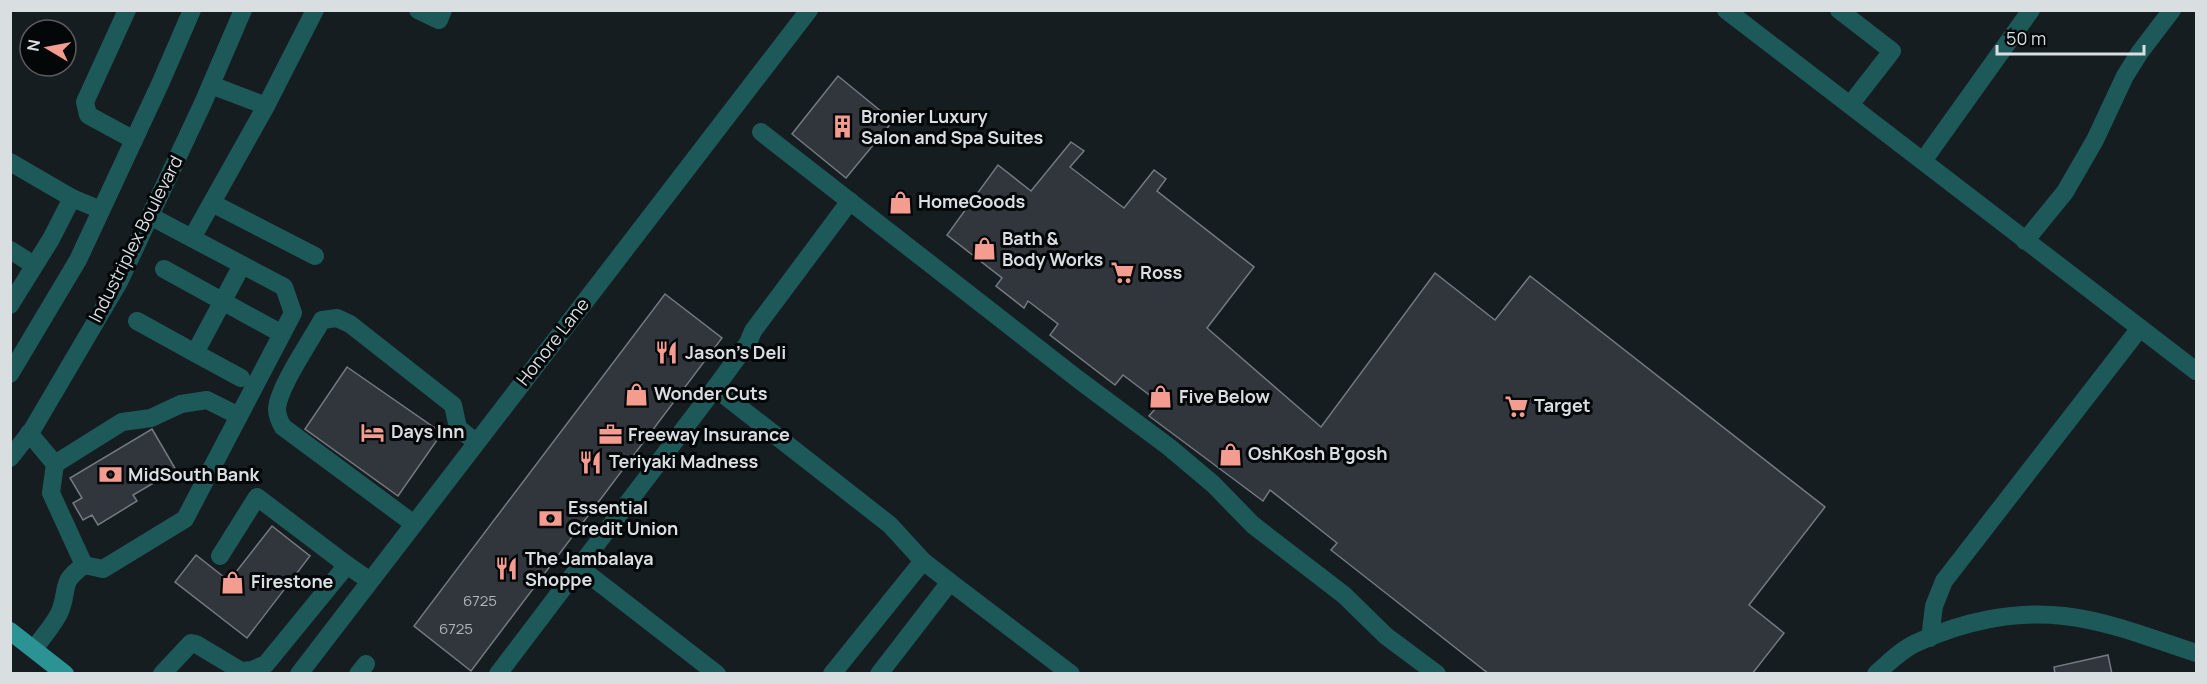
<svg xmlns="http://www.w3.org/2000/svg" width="2207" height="684" viewBox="0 0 2207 684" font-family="Manrope,sans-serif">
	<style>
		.building { fill: #31353c; stroke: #757981; stroke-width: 1.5 }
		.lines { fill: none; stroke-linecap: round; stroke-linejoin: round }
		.minor { stroke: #1e595a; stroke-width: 18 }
		.major { stroke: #2c9395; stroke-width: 18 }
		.labels { text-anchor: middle; stroke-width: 6; stroke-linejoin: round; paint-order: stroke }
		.number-label { font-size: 15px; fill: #afb4b8 }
		.poi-label { font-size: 18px; font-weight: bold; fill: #d9dee1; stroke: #040708; text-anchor: start }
		.street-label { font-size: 18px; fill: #d9dee1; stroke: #040708 }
	</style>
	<rect width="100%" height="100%" fill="#151d20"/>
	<g class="building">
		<polygon points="838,76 893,121 846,178 792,134"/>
		<polygon points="1071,142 1084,151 1070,167 1124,208 1154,170 1166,179 1157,191 1254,267 1207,328 1321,427 1435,273 1495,320 1530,276 1825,507 1749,605 1784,633 1752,674 1489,674 1331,550 1337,543 1270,490 1263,501 1149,416 1160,403 1123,375 1115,385 1050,335 1058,324 1028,301 1024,308 996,286 1002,278 947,235 998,165 1031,191"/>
		<polygon points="665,294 722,338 471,671 414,626"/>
		<polygon points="347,367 442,433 398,496 305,429"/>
		<polygon points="152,429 176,470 133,495 137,501 98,525 92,515 83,520 73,503 82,498 70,478"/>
		<polygon points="272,526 310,556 247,638 175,582 196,555 229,581"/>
		<polygon points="2108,655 2112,674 2055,674 2054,667"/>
	</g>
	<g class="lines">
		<g class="minor">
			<polyline points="127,10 85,102 88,115 134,140"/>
			<polyline points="418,10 439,20 443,10"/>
			<polyline points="1726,10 2196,371"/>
			<polyline points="1839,10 1892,51 1850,105"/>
			<polyline points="266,106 315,10"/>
			<polyline points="761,132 1079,380 1169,447 1213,484 1253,525 1344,595 1386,636 1437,674"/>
			<polyline points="1923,161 2031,10"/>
			<polyline points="10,162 72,198 101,210"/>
			<polyline points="212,203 315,256"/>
			<polyline points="192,238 266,106 211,85"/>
			<polyline points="2025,241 2065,192 2095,140 2125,76 2140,52 2172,10"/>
			<polyline points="10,250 34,265"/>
			<polyline points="164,269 282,334"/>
			<polyline points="10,305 51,239 72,198"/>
			<polyline points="137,321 195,353 242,265"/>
			<polyline points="195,353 241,378"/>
			<polyline points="10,374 78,260 160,84 192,10"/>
			<polyline points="715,388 890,525 923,561 950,582 1071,674"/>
			<polyline points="29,433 55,464 51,493 84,565 103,569 185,519 293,313 284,287 150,216"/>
			<polyline points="10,458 32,430 119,282 203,103 243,10"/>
			<polyline points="55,464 122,422 151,418 181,404 207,400 239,416"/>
			<path d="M414 524 283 427C280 422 277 416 277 409 278 388 311 340 322 320L337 318 350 324 453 405 458 428 476 442"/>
			<polyline points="220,556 257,497 347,565"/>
			<polyline points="579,567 717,674"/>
			<polyline points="1930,638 1934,606 1944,581 2140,328"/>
			<path d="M34 649C42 637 56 623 61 609 69 585 60 583 84 565"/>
			<polyline points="162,674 191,643 196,644 241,671 252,670 266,664 347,565 370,581"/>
			<polyline points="299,674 809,10"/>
			<polyline points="358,674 366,664"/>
			<polyline points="498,674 715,388 748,343 753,331 850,201"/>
			<polyline points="832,674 923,561"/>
			<polyline points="879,674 950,582"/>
			<path d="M1876 674C1888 663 1901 650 1916 643 1961 622 2014 610 2064 616 2109 621 2153 639 2196 653"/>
		</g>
		<polyline class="major" points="10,631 65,674"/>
	</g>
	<defs>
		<symbol id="building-bare" viewBox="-9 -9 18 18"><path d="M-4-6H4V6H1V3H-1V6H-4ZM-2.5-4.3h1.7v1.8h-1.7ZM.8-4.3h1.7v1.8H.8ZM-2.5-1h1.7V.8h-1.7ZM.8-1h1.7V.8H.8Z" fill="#f59c90" stroke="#040708" stroke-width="2.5" paint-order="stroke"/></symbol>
		<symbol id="shop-bare" viewBox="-9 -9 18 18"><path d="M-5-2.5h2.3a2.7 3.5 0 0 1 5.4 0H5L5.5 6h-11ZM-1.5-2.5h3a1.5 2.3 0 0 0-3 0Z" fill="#f59c90" stroke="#040708" stroke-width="2.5" paint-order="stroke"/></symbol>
		<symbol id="supermarket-bare" viewBox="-9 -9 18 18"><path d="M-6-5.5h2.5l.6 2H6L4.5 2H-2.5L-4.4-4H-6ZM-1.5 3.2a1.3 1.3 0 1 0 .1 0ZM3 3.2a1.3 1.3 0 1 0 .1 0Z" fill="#f59c90" stroke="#040708" stroke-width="2.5" paint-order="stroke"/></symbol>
		<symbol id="restaurant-bare" viewBox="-9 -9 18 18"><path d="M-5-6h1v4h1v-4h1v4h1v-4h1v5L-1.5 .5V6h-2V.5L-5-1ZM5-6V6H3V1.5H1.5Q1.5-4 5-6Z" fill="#f59c90" stroke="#040708" stroke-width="2.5" paint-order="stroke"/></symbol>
		<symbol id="hotel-bare" viewBox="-9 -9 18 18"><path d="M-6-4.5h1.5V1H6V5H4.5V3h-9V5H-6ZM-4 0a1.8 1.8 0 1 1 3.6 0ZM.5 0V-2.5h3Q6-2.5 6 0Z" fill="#f59c90" stroke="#040708" stroke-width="2.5" paint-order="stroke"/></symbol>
		<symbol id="office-bare" viewBox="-9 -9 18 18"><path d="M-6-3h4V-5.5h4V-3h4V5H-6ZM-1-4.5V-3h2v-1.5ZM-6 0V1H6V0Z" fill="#f59c90" stroke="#040708" stroke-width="2.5" paint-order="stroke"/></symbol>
		<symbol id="bank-bare" viewBox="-9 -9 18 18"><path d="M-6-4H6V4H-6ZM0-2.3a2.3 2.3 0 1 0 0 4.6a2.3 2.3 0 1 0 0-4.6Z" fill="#f59c90" stroke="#040708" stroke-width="2.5" paint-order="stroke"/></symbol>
	</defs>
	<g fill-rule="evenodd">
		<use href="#building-bare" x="826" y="110" width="33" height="33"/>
		<use href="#shop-bare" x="884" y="186" width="33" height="33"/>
		<use href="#shop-bare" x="968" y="232" width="33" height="33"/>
		<use href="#supermarket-bare" x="1106" y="256" width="33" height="33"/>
		<use href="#restaurant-bare" x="650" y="336" width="33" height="33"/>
		<use href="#shop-bare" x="620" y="378" width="33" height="33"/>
		<use href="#shop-bare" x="1144" y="380" width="33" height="33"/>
		<use href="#supermarket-bare" x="1500" y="390" width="33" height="33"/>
		<use href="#hotel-bare" x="356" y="416" width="33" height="33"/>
		<use href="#office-bare" x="594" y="418" width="33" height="33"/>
		<use href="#shop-bare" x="1214" y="438" width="33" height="33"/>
		<use href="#restaurant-bare" x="574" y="446" width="33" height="33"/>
		<use href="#bank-bare" x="94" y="458" width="33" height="33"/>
		<use href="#bank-bare" x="534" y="502" width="33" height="33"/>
		<use href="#restaurant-bare" x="490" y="552" width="33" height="33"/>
		<use href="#shop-bare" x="216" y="566" width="33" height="33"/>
	</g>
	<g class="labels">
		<g class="number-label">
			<text x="480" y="606">6725</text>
			<text x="456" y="634">6725</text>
		</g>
		<g class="poi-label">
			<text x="861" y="123">Bronier Luxury<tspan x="861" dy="21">Salon and Spa Suites</tspan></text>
			<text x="918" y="208">HomeGoods</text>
			<text x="1002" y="245">Bath &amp;<tspan x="1002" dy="21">Body Works</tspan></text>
			<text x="1140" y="279">Ross</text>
			<text x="685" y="359">Jason's Deli</text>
			<text x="654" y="400">Wonder Cuts</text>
			<text x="1179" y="403">Five Below</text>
			<text x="1534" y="412">Target</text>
			<text x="391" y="438">Days Inn</text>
			<text x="628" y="441">Freeway Insurance</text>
			<text x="1248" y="460">OshKosh B'gosh</text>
			<text x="609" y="468">Teriyaki Madness</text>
			<text x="128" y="481">MidSouth Bank</text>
			<text x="568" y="514">Essential<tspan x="568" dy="21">Credit Union</tspan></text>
			<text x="525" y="565">The Jambalaya<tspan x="525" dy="21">Shoppe</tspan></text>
			<text x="251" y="588">Firestone</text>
		</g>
		<g class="street-label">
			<text transform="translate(136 239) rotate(-63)" y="6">Industriplex Boulevard</text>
			<text transform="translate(553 342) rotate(-52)" y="6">Honore Lane</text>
		</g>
	</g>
	<rect width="2207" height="684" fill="none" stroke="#d9dee1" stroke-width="24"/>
	<g transform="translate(48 48) rotate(280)"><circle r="28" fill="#040708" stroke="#595d5f" stroke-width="1.5"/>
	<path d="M0-4.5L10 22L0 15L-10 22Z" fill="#f59c90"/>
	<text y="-9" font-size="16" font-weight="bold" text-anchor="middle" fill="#d9dee1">N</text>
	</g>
	<path d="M1997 45v9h147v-9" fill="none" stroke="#d9dee1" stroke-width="3"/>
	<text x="2006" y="45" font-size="18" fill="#d9dee1" stroke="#040708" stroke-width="4.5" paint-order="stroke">50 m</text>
</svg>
